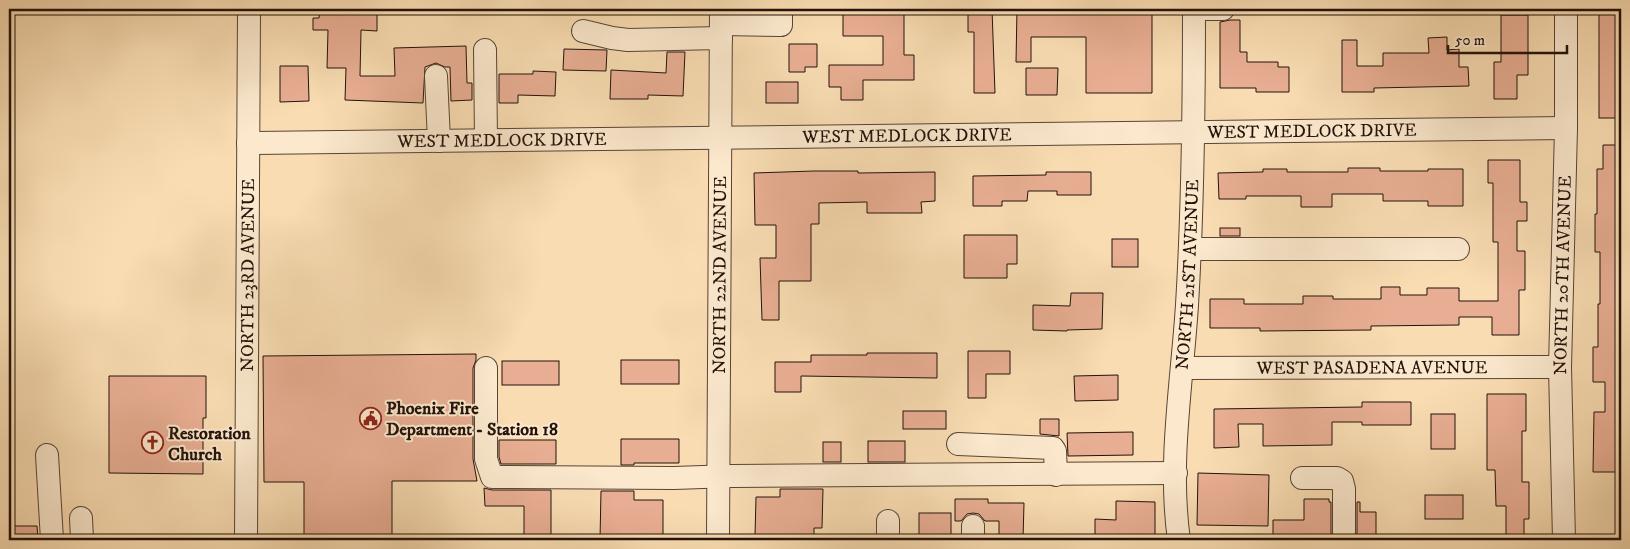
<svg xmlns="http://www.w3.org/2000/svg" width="1630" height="549" viewBox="0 0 1630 549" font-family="'IM FELL DW Pica',serif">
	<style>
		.building { fill: #e8ae93; stroke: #23120b }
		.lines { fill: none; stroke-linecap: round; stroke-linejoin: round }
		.minor-casing { stroke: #584435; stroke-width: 24 }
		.minor { stroke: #fbe8cd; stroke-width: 22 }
		.labels { text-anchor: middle; stroke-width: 4; stroke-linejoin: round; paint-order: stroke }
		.street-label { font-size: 18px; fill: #23120b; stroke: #fbe8cd }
		.poi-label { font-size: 18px; font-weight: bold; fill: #23120b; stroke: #fbe8cd; text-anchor: start }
	</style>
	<rect width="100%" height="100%" fill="#f9dcb2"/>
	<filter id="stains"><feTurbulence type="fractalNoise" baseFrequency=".004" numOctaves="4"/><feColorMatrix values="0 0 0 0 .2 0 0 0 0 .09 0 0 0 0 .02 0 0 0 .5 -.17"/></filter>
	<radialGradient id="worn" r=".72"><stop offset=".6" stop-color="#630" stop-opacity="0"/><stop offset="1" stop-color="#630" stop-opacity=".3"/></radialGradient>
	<g class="building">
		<polygon points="320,9 377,9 377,31 361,30 360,76 395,76 394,48 466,46 467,83 472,83 472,100 451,101 450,67 445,67 436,63 425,67 423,103 345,100 346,68 327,68 328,30 313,30 313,18 319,18"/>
		<polygon points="843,9 904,9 904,55 914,55 914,80 863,80 863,100 841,100 841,87 829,87 829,65 883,65 883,36 843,36"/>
		<polygon points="968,9 992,9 995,93 974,93 974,32 968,32"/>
		<polygon points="1017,9 1152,9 1152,93 1086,93 1086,37 1031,37 1031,62 1016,62"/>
		<rect x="1599" y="9" width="22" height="109"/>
		<polygon points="1501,15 1528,15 1528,75 1517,75 1517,99 1494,99 1494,62 1501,62"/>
		<polygon points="1230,20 1240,20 1240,52 1247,52 1247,62 1278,62 1278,67 1289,67 1289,92 1256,92 1256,88 1220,88 1220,22"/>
		<polygon points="1447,37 1447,50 1459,49 1459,67 1468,67 1469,86 1374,88 1374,92 1342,92 1342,40 1357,40 1357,66 1383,66 1383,53 1429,53 1428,38"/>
		<polygon points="789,44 817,44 817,67 805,67 805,72 789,72"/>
		<polygon points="564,49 607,50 606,71 563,70"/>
		<polygon points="667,52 685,52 683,96 648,95 648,99 610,99 611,70 666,73"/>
		<polygon points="280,66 308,66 309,101 280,102"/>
		<polygon points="1026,68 1058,68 1057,95 1026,95"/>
		<polygon points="533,71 556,72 555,96 518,95 518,103 499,103 499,74 533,74"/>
		<rect x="766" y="82" width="32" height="21"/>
		<polygon points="1603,145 1621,145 1621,158 1620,158 1621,472 1593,472 1594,412 1605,412 1605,382 1593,382 1593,347 1598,347 1598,304 1600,304 1600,252 1595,252 1595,214 1597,214 1597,169 1603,169"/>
		<polygon points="1488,160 1520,160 1520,202 1527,202 1527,221 1517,221 1517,251 1525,251 1525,290 1519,290 1519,335 1492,335 1492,317 1459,317 1459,325 1371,326 1371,330 1260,331 1260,328 1210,328 1210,299 1244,299 1244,304 1303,304 1303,296 1333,296 1333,299 1381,299 1381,287 1400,287 1400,295 1427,295 1427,288 1459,288 1459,301 1498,301 1498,242 1493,242 1493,183 1488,183"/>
		<polygon points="1348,168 1380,168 1380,171 1428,171 1428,169 1463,169 1463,206 1428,206 1428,201 1383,201 1383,194 1332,194 1332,207 1301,207 1301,196 1246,196 1246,199 1219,199 1218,173 1263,172 1263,169 1287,169 1287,172 1348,172"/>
		<polygon points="814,171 858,171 858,173 935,172 935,201 921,202 922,213 867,213 867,202 819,203 819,224 811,224 811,281 779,281 779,320 762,320 760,258 776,258 776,225 755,225 754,173"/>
		<polygon points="1046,172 1091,172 1091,195 1057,195 1057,191 1028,191 1027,201 1002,201 1002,206 973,206 973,176 1046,175"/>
		<rect x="1220" y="228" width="20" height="8"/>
		<polygon points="964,235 1017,235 1017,264 1007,264 1007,278 964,278"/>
		<rect x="1112" y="239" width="26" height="28"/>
		<polygon points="1071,293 1103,293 1102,329 1067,330 1067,331 1033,330 1033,305 1070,306"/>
		<polygon points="968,351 1010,351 1010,374 986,374 986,398 968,398"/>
		<polygon points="867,353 937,353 937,378 801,376 801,392 775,392 775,362 811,362 811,355 867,355"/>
		<polygon points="476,354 476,360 473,368 473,459 477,481 392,481 392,540 304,540 304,482 264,482 263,356"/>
		<rect x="621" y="360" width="58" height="24"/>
		<rect x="502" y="361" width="57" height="24"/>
		<polygon points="1118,375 1118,400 1075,401 1074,376"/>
		<polygon points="109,376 206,376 206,418 203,418 203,474 109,473"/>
		<polygon points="1487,394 1526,394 1526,431 1522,431 1522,482 1529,482 1529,519 1524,519 1524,540 1506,540 1506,506 1496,506 1495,470 1487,470"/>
		<polygon points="1362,402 1411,402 1411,425 1362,425 1362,422 1332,422 1332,445 1263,446 1263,424 1238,424 1239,447 1214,448 1214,409 1362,407"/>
		<rect x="903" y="411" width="43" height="18"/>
		<rect x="1431" y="414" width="24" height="35"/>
		<polygon points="1040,419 1059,419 1059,436 1040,434"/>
		<polygon points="1133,432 1133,455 1068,456 1067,433"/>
		<polygon points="621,439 679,439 679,463 634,463 634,465 621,465"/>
		<polygon points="499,440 556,440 556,464 501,464 499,457"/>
		<rect x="868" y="441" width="37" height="21"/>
		<rect x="823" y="442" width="18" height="20"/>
		<polygon points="1198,473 1269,475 1268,526 1197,525"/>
		<polygon points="484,488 492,490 551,490 551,540 524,540 524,506 485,506"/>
		<polygon points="780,489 823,489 822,528 814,528 814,540 778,540 779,536 755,536 756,497 780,497"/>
		<polygon points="601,491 634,491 634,500 663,500 663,540 600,540"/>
		<rect x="1425" y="495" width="38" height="24"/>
		<polygon points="955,499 988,499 988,503 1024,503 1023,540 999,540 999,521 985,521 979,514 973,513 967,514 961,521 955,521"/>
		<polygon points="1304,499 1329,499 1329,502 1331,502 1331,540 1273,540 1273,520 1304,520"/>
		<polygon points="1116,501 1155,502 1155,540 1095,540 1095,519 1116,520"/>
		<polygon points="1357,502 1360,502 1360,512 1376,512 1376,540 1357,540"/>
		<rect x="919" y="513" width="32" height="27"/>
		<polygon points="12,526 37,526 38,540 12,540"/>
	</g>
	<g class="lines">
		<defs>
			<g id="minor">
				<polyline points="1194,9 1223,9"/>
				<polyline points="721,24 781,25 781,9"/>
				<polyline points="583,31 612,38 628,40 721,38"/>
				<polyline points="485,50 486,140"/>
				<polyline points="436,76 439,141"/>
				<path id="s1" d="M248 143 1566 128"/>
				<polyline points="1191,249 1458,249"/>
				<polyline points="486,368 486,459 492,477 674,478 732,476 1176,473"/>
				<path id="s2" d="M1183 368 1560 367"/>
				<polyline points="958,444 1053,448 1055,451 1056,475"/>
				<polyline points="47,455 52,540"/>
				<polyline points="1302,478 1337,478 1342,481 1344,489 1344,540"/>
				<polyline points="81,518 82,540"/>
				<polyline points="888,521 888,540"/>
				<polyline points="973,526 973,540"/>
				<path id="s3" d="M246 540 249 9"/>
				<path id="s4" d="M718 540 721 9"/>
				<path id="s5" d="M1179 540C1168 463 1182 383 1187 305 1193 206 1194 108 1194 9"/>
				<path id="s6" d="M1564 540 1560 367 1566 128V9"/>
			</g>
		</defs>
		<use href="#minor" class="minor-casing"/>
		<use href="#minor" class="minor"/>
	</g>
	<defs>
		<symbol id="civic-ring" viewBox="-11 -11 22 22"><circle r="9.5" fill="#fbe8cd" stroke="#8f2418" stroke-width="1.5"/><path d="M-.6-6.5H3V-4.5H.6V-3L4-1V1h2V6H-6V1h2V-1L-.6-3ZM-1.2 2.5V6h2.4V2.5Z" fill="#8f2418"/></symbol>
		<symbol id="church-ring" viewBox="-11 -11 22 22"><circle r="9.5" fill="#fbe8cd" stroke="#8f2418" stroke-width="1.5"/><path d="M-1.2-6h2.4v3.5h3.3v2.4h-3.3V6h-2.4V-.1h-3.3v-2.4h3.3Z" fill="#8f2418"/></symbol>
	</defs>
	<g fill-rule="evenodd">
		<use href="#civic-ring" x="358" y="406" width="25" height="25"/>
		<use href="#church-ring" x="140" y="430" width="25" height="25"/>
	</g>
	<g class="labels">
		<g class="street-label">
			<text dy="6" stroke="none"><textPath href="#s1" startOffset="1064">WEST MEDLOCK DRIVE</textPath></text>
			<text dy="6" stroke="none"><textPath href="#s1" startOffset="659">WEST MEDLOCK DRIVE</textPath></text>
			<text dy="6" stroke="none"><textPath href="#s1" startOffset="254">WEST MEDLOCK DRIVE</textPath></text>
			<text dy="6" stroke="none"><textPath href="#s3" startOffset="265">NORTH 23RD AVENUE</textPath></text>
			<text dy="6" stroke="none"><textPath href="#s4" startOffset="265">NORTH 22ND AVENUE</textPath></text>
			<text dy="6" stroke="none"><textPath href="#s5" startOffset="266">NORTH 21ST AVENUE</textPath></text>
			<text dy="6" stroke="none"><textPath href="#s6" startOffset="265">NORTH 20TH AVENUE</textPath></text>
			<text dy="6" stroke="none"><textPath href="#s2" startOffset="189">WEST PASADENA AVENUE</textPath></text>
		</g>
		<g class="poi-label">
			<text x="386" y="414">Phoenix Fire<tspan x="386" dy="21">Department - Station 18</tspan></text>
			<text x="168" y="439">Restoration<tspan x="168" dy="21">Church</tspan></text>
		</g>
	</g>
	<rect width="1630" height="549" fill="none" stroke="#f9dcb2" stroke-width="30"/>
	<rect x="10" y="10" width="1610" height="529" fill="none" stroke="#23120b" stroke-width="2.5"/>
	<rect x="15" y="15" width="1600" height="519" fill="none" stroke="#23120b"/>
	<path d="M1448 45v8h119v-8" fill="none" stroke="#23120b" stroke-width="2.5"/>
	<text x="1455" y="45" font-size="15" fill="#23120b" stroke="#fbe8cd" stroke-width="4" paint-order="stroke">50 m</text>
	<rect width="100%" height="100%" filter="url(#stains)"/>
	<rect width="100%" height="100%" fill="url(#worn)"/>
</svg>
